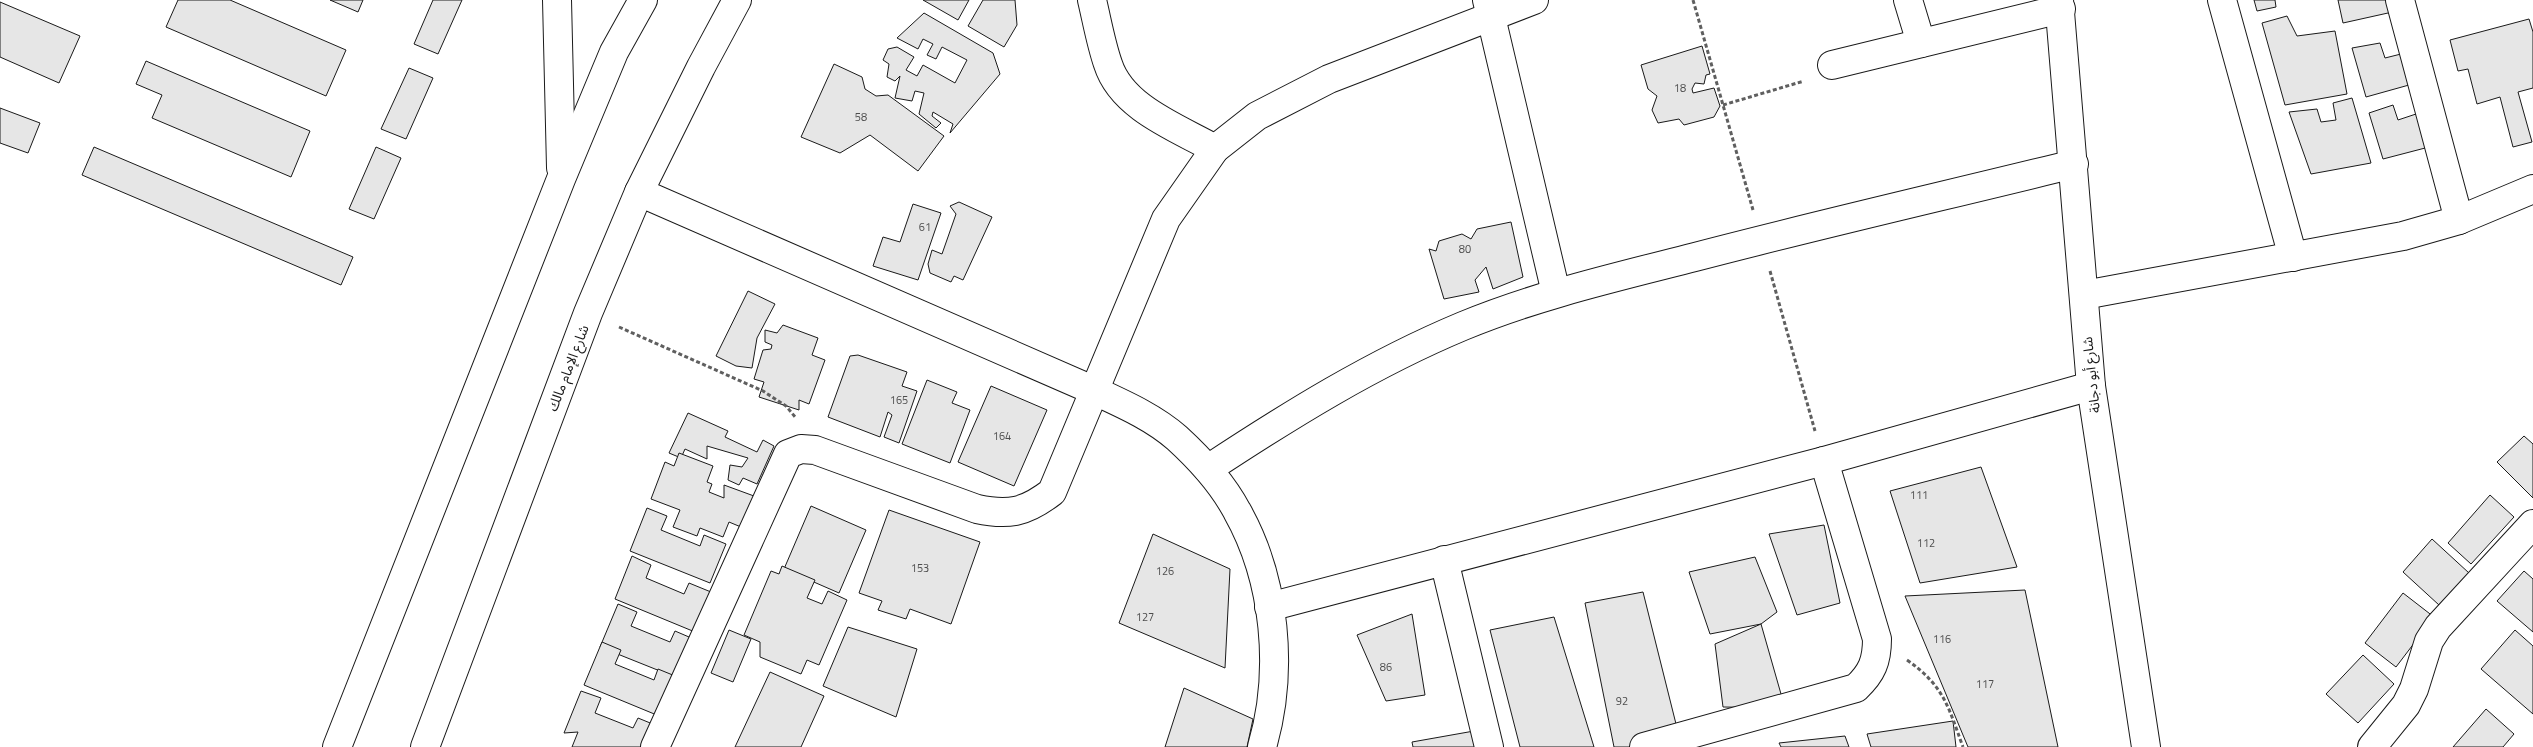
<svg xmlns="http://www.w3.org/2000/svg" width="2533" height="747" viewBox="0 0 2533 747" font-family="'Titillium Web','Noto Sans Arabic',sans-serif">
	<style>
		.building { fill: #e6e6e6; stroke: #1a1a1a }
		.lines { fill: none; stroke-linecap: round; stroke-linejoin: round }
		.minor-casing { stroke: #1a1a1a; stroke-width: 30 }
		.path { stroke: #5f5f5f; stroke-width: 3; stroke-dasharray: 4 2.5; stroke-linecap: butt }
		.minor { stroke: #fff; stroke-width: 28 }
		.labels { text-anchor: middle; stroke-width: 4; stroke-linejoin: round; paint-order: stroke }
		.number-label { font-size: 11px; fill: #4d4d4d }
		.street-label { font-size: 14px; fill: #1a1a1a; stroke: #fff }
	</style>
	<rect width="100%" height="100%" fill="#fff"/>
	<g class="building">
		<polygon points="178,0 230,0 346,50 326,96 166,27"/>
		<polygon points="330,0 363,0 358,12"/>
		<polygon points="433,0 462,0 438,54 414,44"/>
		<polygon points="923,0 969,0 958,20"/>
		<polygon points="983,0 1015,0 1017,25 1004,47 968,26"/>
		<polygon points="2254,0 2275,0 2276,7 2257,11"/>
		<polygon points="2338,0 2395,0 2397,11 2343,23"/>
		<polygon points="0,2 80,36 59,83 0,57"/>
		<polygon points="924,13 993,53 1000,74 950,133 953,124 933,112 932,116 941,123 936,128 919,114 924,93 915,91 912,101 895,98 900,76 895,81 887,77 889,64 883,60 888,49 897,47 914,57 906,70 917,76 923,65 955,83 967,60 942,47 936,59 927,55 933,44 923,39 918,49 897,38"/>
		<polygon points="2287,16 2297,36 2335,31 2347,94 2285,105 2262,23"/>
		<polygon points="2529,19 2533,32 2533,88 2518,92 2532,142 2513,147 2500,97 2477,104 2468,69 2458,71 2450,40"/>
		<polygon points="2380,43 2385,58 2405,53 2409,85 2366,97 2352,48"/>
		<polygon points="1702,46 1710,74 1706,75 1704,84 1695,83 1692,89 1693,93 1714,88 1720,106 1714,117 1684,125 1679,119 1658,123 1652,110 1657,96 1648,89 1641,65"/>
		<polygon points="146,61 310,131 291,177 152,118 162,95 136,84"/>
		<polygon points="834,64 862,77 865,89 876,96 888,95 944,136 918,171 870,135 840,153 801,137"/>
		<polygon points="409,68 433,78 406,139 381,129"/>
		<polygon points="2352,98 2371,163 2311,174 2289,112 2317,109 2321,122 2336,120 2333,103"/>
		<polygon points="2393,105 2398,120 2416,114 2429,147 2383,159 2369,113"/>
		<polygon points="0,108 40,123 28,153 0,143"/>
		<polygon points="94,147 353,257 341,285 82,175"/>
		<polygon points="376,147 401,158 374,219 349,209"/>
		<polygon points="959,202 992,217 963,280 954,276 951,282 930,273 928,264 932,250 942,254 956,214 950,206"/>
		<polygon points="913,204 941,213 918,280 873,266 883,237 900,242"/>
		<polygon points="1511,222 1523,277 1493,289 1486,267 1475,280 1479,292 1444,299 1429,249 1436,251 1439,241 1462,234 1471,239 1477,229"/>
		<polygon points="748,291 775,304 757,338 752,368 736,366 716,356"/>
		<polygon points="783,325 818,338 812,355 825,360 809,404 799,400 799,410 759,397 764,382 754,379 763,350 771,349 772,345 765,342 765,330 777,333"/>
		<polygon points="858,355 907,372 902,386 917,391 899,443 884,437 892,415 888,412 880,437 828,417 850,356"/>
		<polygon points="927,380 957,392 952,403 970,410 950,463 902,444"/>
		<polygon points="991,386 1047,410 1014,486 958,462"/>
		<polygon points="688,413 728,431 725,437 757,452 763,440 774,446 757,484 743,478 739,485 728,480 730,465 742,467 748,458 707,446 707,459 685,449 681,458 669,453"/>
		<polygon points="2524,436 2533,444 2533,498 2497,462"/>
		<polygon points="679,453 713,466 707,482 712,484 709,492 724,498 724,485 754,496 741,527 729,522 723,537 700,528 697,536 673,527 680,510 651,499 665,462 674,466"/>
		<polygon points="1981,467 2017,567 1920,583 1890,491"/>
		<polygon points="2490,495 2514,517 2471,564 2448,543"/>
		<polygon points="811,506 866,530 839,593 784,569"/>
		<polygon points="647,508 667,516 661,530 700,546 704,535 726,544 710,583 630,551"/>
		<polygon points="889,510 980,542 951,624 910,609 906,619 878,610 882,601 859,593"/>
		<polygon points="1824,525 1840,603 1797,615 1769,534"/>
		<polygon points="1153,534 1230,569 1225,668 1119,623"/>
		<polygon points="2432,539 2469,573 2439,605 2403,572"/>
		<polygon points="632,556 651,565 646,578 684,594 689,583 711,592 695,632 615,599"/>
		<polygon points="1755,557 1777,612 1761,624 1710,634 1689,572"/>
		<polygon points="782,566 815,580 807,598 822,604 828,591 847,600 819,665 807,660 801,674 760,657 760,642 744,635 771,571 779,574"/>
		<polygon points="2524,571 2533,579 2533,632 2497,601"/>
		<polygon points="2025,590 2058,747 1968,747 1905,596"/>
		<polygon points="1643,592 1676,724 1630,747 1614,747 1585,603"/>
		<polygon points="2403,593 2434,617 2396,667 2365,643"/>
		<polygon points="618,604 637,612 631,626 670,642 675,631 696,640 680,679 600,647"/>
		<polygon points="1412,614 1425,695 1386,701 1357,635"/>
		<polygon points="1554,617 1594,747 1520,747 1490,630"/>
		<polygon points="1761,624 1785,708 1723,707 1715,644"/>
		<polygon points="848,627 917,649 896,717 823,686"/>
		<polygon points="729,630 751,639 733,682 711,673"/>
		<polygon points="2515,630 2533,646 2533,714 2481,669"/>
		<polygon points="602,642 621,650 615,664 654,680 658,669 680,678 664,718 584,685"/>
		<polygon points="2363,655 2394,684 2358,723 2326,694"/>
		<polygon points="770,672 824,696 801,747 735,747"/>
		<polygon points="1184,688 1253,719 1247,747 1165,747"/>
		<polygon points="581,691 601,698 595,713 633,728 638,718 660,727 652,747 572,747 578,732 564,733"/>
		<polygon points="2486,709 2514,734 2503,747 2453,747"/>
		<polygon points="1953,721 1956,747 1871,747 1867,734"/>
		<polygon points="1474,731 1478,747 1413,747 1412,742"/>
		<polygon points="1845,736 1849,747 1781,747 1779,743"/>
	</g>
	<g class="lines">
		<defs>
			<g id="minor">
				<polyline points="557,0 561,168"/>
				<path d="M1092 0C1097 21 1101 44 1108 64 1122 108 1178 128 1215 149"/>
				<polyline points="1487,0 1556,293"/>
				<polyline points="1908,0 1921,43"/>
				<polyline points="2059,0 2091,386 2146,747"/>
				<polyline points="2222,0 2293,257"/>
				<polyline points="2400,0 2459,220"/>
				<polyline points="1832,65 2061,9"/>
				<path d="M639 192 1095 391C1123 404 1153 417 1177 438 1200 459 1222 483 1237 511 1276 580 1284 672 1262 747"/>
				<polyline points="2084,295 2403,236 2459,220 2533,189"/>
				<path d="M1208 469C1290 415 1372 364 1463 326 1538 295 1617 277 1695 257 1821 224 1948 195 2074 164"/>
				<polyline points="1444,560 1489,747"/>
				<polyline points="1269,607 1824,461 2091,386"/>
				<polyline points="337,747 561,179 614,52 643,0"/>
				<polyline points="425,747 588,313 639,192 701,67 737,0"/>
				<path d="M655 747 788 454 801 449 815 450 977 509C1009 516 1026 512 1052 492L1166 219 1215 149 1257 116 1329 79 1534 0"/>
				<path d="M1644 747 1856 688C1872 673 1877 661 1877 639L1824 461"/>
				<polyline points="2372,747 2406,705 2414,689 2429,641 2438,627 2533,524"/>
			</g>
		</defs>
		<use href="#minor" class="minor-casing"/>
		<g class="path">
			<polyline points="1693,0 1753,210"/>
			<polyline points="1723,105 1804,81"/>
			<polyline points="1770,271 1815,431"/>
			<polyline points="619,327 763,391 786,406 796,418"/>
			<path d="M1907 660C1944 686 1948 706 1963 747"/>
		</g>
		<use href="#minor" class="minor"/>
	</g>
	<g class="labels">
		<g class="number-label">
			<text x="1680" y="92">18</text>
			<text x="861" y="121">58</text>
			<text x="925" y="231">61</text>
			<text x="1465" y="253">80</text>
			<text x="899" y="404">165</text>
			<text x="1002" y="440">164</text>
			<text x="1919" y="499">111</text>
			<text x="1926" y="547">112</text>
			<text x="920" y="572">153</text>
			<text x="1165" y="575">126</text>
			<text x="1145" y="621">127</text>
			<text x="1942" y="643">116</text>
			<text x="1386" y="671">86</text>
			<text x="1985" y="688">117</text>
			<text x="1622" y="705">92</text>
		</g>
		<g class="street-label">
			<text transform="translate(568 368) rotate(-69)" y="5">شارع الإمام مالك</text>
			<text transform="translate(2091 375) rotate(-96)" y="5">شارع أبو دجانة</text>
		</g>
	</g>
</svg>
